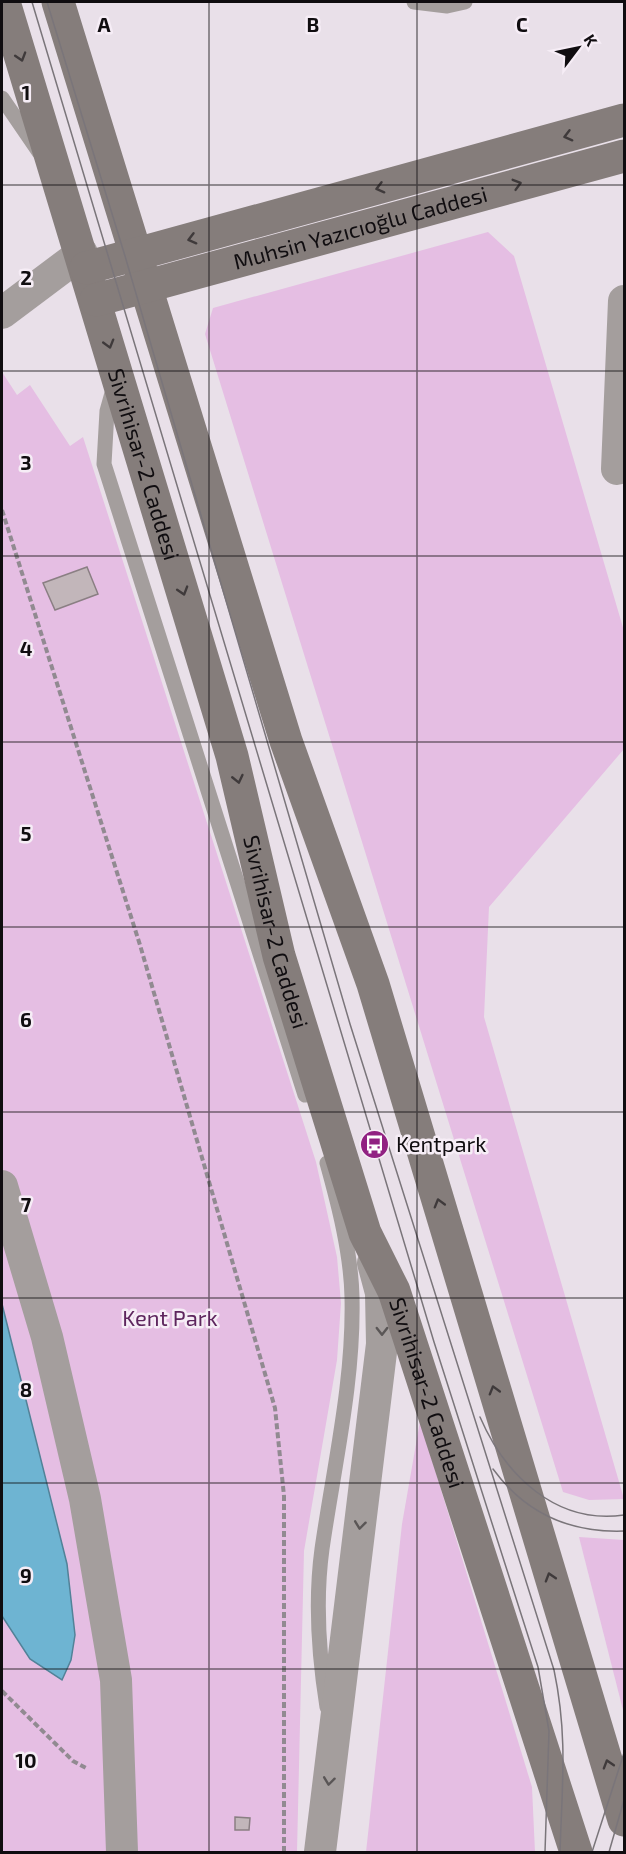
<svg xmlns="http://www.w3.org/2000/svg" width="626" height="1854" viewBox="0 0 626 1854" font-family="'Exo 2',sans-serif">
	<style>
		.green { fill: #e5bee3 }
		.water { fill: #6eb4d2; stroke: #528298; stroke-width: 1.5 }
		.building { fill: #c2b6ba; stroke: #8a7f83; stroke-width: 1.5 }
		.lines { fill: none; stroke-linecap: round; stroke-linejoin: round }
		.path { stroke: #918a91; stroke-width: 4; stroke-dasharray: 6 3; stroke-linecap: butt }
		.lane { stroke: #a49e9d; stroke-width: 15 }
		.street { stroke: #a49e9d; stroke-width: 32 }
		.secondary { stroke: #857d7b; stroke-width: 33 }
		.tram { stroke: #7a757a; stroke-width: 1.5 }
		.oneway { stroke: #3f3a3b }
		.oneway2 { stroke: #5a5656 }
		.grid { fill: none; stroke: #100d10; stroke-width: 1.5; stroke-opacity: 0.55 }
		.labels { text-anchor: middle; stroke-width: 5; stroke-linejoin: round; paint-order: stroke }
		.street-label { font-size: 22px; fill: #100d10; stroke: #f6edf6 }
		.poi-label { font-size: 22px; fill: #100d10; stroke: #f6edf6; text-anchor: start }
		.park-label { font-size: 22px; fill: #5e265e; stroke: #f6edf6 }
		.grid-label { font-size: 20px; text-anchor: middle; font-weight: bold; fill: #100d10; stroke: #f6edf6; stroke-width: 5; stroke-linejoin: round; paint-order: stroke }
	</style>
	<rect width="100%" height="100%" fill="#e9e0e9"/>
	<g class="green">
		<polygon points="488,232 514,256 624,631 624,749 489,907 484,1017 624,1499 589,1500 563,1492 205,334 213,308"/>
		<polygon points="2,372 17,395 30,385 70,446 83,437 316,1162 337,1257 341,1303 337,1360 304,1551 297,1852 2,1852"/>
		<polygon points="420,1421 532,1787 535,1852 366,1852 402,1524"/>
		<polygon points="579,1537 624,1540 624,1714"/>
	</g>
	<polygon class="water" points="2,1304 67,1564 75,1635 71,1660 62,1680 30,1659 2,1616"/>
	<g class="building">
		<polygon points="87,567 98,594 55,610 43,583"/>
		<polygon points="235,1817 250,1818 249,1830 235,1830"/>
	</g>
	<g class="lines">
		<g class="path">
			<polyline points="2,510 140,945 275,1408 284,1496 284,1852"/>
			<polyline points="2,1691 73,1761 88,1769"/>
		</g>
		<g class="lane">
			<polyline points="414,2 447,6 465,2"/>
			<polyline points="2,98 39,152"/>
			<polyline points="114,386 107,411 104,464 305,1095"/>
			<path d="M327 1707C319 1657 315 1600 322 1549 334 1465 354 1382 352 1297 351 1253 339 1206 327 1163"/>
		</g>
		<g class="street">
			<polyline points="2,313 82,253"/>
			<polyline points="617,469 624,301"/>
			<polyline points="2,1186 47,1337 85,1499 116,1680 122,1852"/>
			<polyline points="320,1852 382,1344 381,1293 373,1263"/>
		</g>
		<g class="secondary">
			<path id="s1" d="M4 2 232 756 279 956 365 1233 394 1291 576 1852"/>
			<polyline points="58,2 286,741 373,984 624,1820"/>
			<polyline points="86,268 624,120"/>
			<path id="s2" d="M96 300 624 156"/>
		</g>
		<g class="tram">
			<polyline points="32,2 434,1342 538,1667 549,1731 545,1852"/>
			<path d="M47 2 125 256 350 1024 554 1670C568 1736 562 1786 560 1852"/>
			<path d="M480 1417C505 1475 556 1525 624 1515"/>
			<path d="M493 1469C526 1514 570 1533 624 1531"/>
			<polyline points="592,1852 624,1753"/>
			<polyline points="609,1852 624,1800"/>
		</g>
	</g>
	<defs><path id="oneway-chevron" d="M-2-3.5L2.5 0L-2 3.5" fill="none" stroke-width="1.6" stroke-linecap="round" stroke-linejoin="round" transform="scale(1.5)"/></defs>
	<g class="oneway">
		<use href="#oneway-chevron" transform="translate(21 57) rotate(73)"/>
		<use href="#oneway-chevron" transform="translate(568 136) rotate(165)"/>
		<use href="#oneway-chevron" transform="translate(517 184) rotate(-16)"/>
		<use href="#oneway-chevron" transform="translate(380 188) rotate(165)"/>
		<use href="#oneway-chevron" transform="translate(192 239) rotate(165)"/>
		<use href="#oneway-chevron" transform="translate(109 344) rotate(74)"/>
		<use href="#oneway-chevron" transform="translate(183 591) rotate(73)"/>
		<use href="#oneway-chevron" transform="translate(238 779) rotate(77)"/>
		<use href="#oneway-chevron" transform="translate(439 1203) rotate(-106)"/>
		<use href="#oneway-chevron" transform="translate(494 1390) rotate(-106)"/>
		<use href="#oneway-chevron" transform="translate(550 1577) rotate(-107)"/>
		<use href="#oneway-chevron" transform="translate(608 1764) rotate(-107)"/>
	</g>
	<g class="oneway2">
		<use href="#oneway-chevron" transform="translate(382 1331) rotate(90)"/>
		<use href="#oneway-chevron" transform="translate(360 1525) rotate(97)"/>
		<use href="#oneway-chevron" transform="translate(329 1781) rotate(97)"/>
	</g>
	<path class="grid" d="M209 2V1852M417 2V1852M2 185H624M2 371H624M2 556H624M2 742H624M2 927H624M2 1112H624M2 1298H624M2 1483H624M2 1669H624"/>
	<defs>
		<symbol id="bus-disc" viewBox="-11 -11 22 22"><circle r="9.5" fill="#912182" stroke="#f6edf6"/><path d="M-5-6H5V4H4V6H2V4H-2V6H-4V4H-5ZM-3.5-4V0h7V-4ZM-3.5 1.2v1.5H-2V1.2ZM2 1.2v1.5H3.5V1.2Z" fill="#fff"/></symbol>
	</defs>
	<g fill-rule="evenodd">
		<use href="#bus-disc" x="358" y="1128" width="33" height="33"/>
	</g>
	<g class="labels">
		<g class="street-label">
			<text dy="8" stroke="none"><textPath href="#s2" startOffset="274">Muhsin Yazıcıoğlu Caddesi</textPath></text>
			<text dy="8" stroke="none"><textPath href="#s1" startOffset="483">Sivrihisar-2 Caddesi</textPath></text>
			<text dy="8" stroke="none"><textPath href="#s1" startOffset="969">Sivrihisar-2 Caddesi</textPath></text>
			<text dy="8" stroke="none"><textPath href="#s1" startOffset="1455">Sivrihisar-2 Caddesi</textPath></text>
		</g>
		<g class="poi-label">
			<text x="396" y="1152">Kentpark</text>
		</g>
		<g class="park-label">
			<text x="170" y="1326">Kent Park</text>
		</g>
	</g>
	<g class="grid-label">
		<text x="104" y="32">A</text>
		<text x="313" y="32">B</text>
		<text x="522" y="32">C</text>
		<text x="26" y="100">1</text>
		<text x="26" y="285">2</text>
		<text x="26" y="470">3</text>
		<text x="26" y="656">4</text>
		<text x="26" y="841">5</text>
		<text x="26" y="1027">6</text>
		<text x="26" y="1212">7</text>
		<text x="26" y="1397">8</text>
		<text x="26" y="1583">9</text>
		<text x="26" y="1768">10</text>
	</g>
	<rect width="626" height="1854" fill="none" stroke="#100d10" stroke-width="6"/>
	<g transform="translate(578 48) rotate(58)" stroke="#f6edf6" stroke-width="4.5" paint-order="stroke">
	<path d="M0-4.5L10 22L0 15L-10 22Z" fill="#100d10"/>
	<text y="-9" font-size="16" font-weight="bold" text-anchor="middle" fill="#100d10">K</text>
	</g>
</svg>
